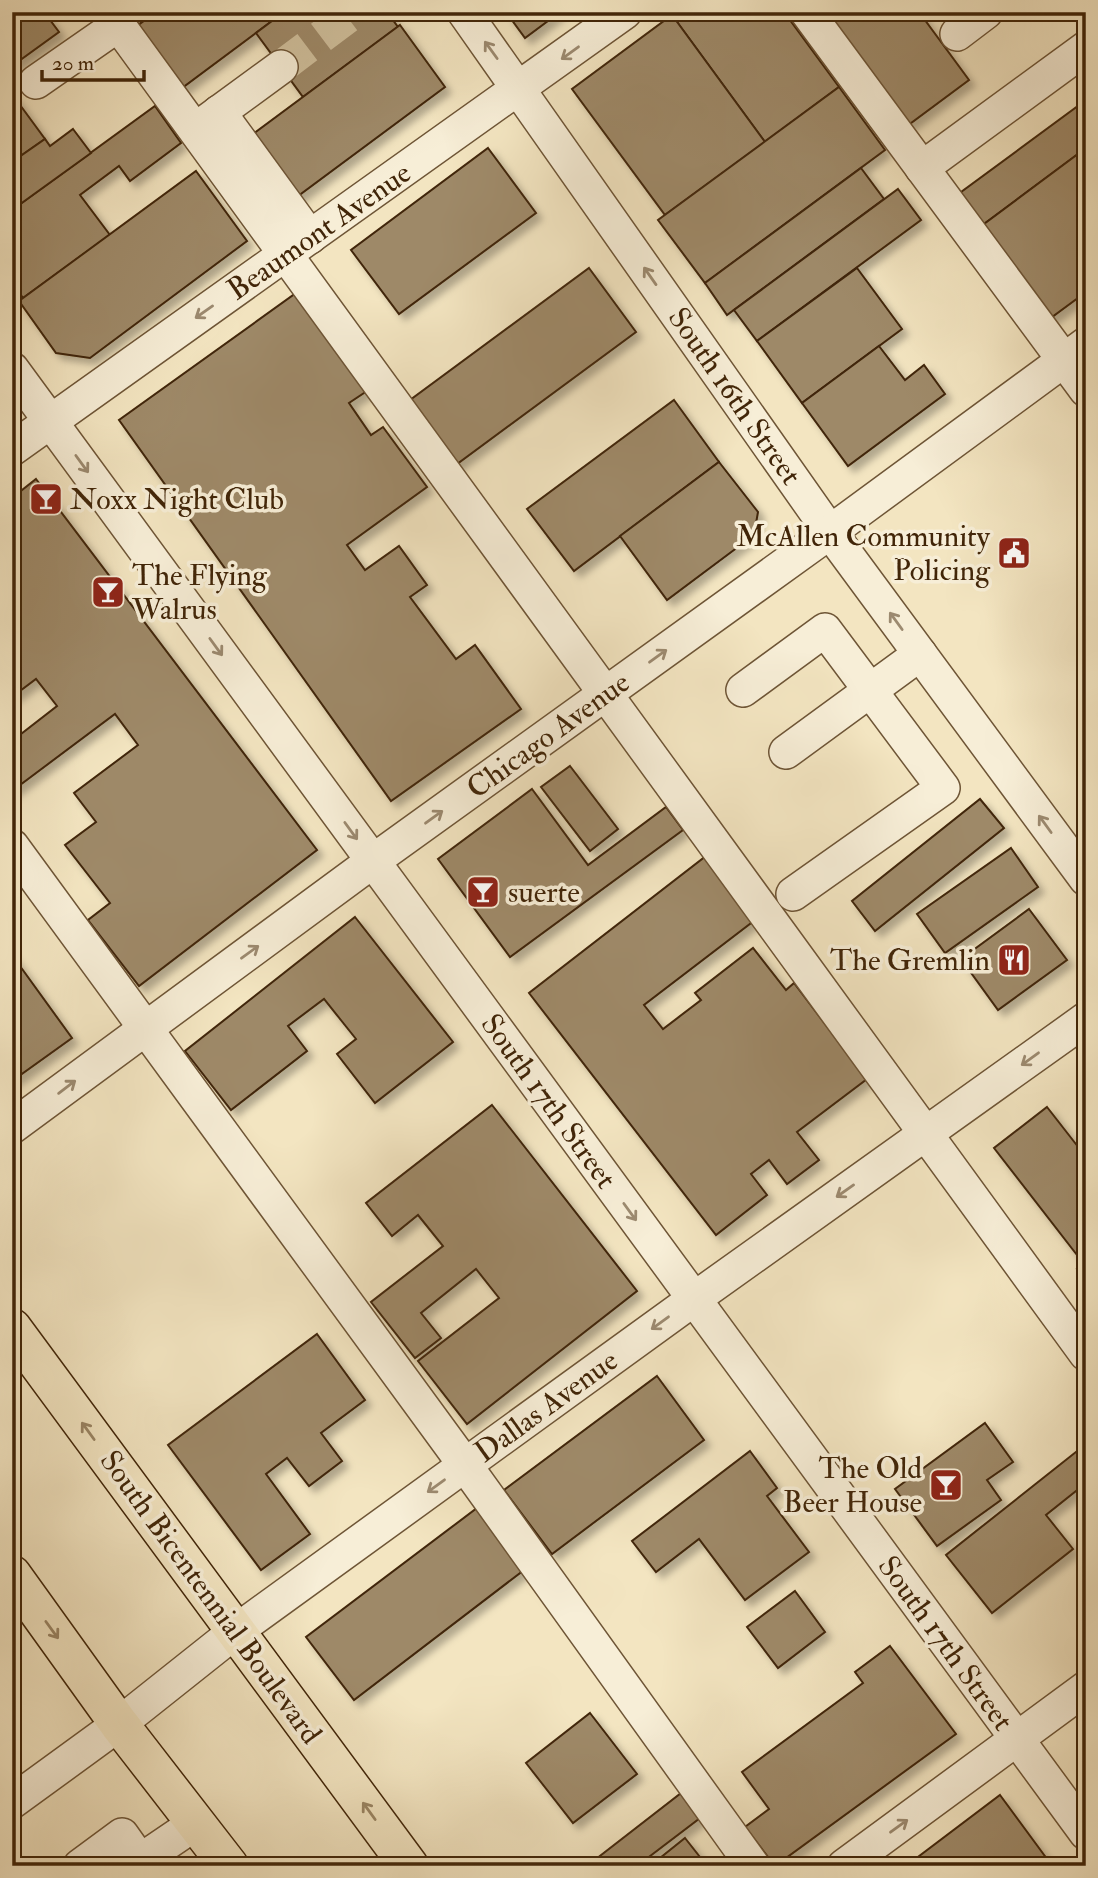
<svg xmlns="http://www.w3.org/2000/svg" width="1098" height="1878" viewBox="0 0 1098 1878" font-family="'IM FELL Double Pica',serif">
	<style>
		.building { fill: #9e8968; stroke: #412508; stroke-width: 2; filter: url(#shadow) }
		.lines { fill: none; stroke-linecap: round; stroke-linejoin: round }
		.minor-tunnel { stroke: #cfbf9c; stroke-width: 33; stroke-dasharray: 33 17; stroke-linecap: butt }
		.minor-casing { stroke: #6e5536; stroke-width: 36 }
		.major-casing { stroke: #412508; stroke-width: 41 }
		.minor { stroke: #f7eed7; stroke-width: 33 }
		.major { stroke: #f3e5c1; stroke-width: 38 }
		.oneway { stroke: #9c8a70 }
		.oneway2 { stroke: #9a8564 }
		.labels { text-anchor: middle; stroke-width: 7; stroke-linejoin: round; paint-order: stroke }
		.street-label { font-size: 30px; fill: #412508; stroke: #f7eed7 }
		.poi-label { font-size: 30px; fill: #412508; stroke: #f7eed7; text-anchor: start }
	</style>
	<defs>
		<filter id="shadow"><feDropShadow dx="6" dy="6" stdDeviation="3.5" flood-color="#0004"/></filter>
	</defs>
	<rect width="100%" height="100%" fill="#f3e5c1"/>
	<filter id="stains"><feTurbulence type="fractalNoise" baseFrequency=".00286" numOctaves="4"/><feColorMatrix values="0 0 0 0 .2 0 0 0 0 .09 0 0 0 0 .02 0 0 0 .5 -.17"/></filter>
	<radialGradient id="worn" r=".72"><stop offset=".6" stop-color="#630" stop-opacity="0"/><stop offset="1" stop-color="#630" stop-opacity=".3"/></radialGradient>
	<g class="building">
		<polygon points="12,12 44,12 59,32 12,66"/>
		<polygon points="121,12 156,12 133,29"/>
		<polygon points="156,12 284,12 178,91 133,29"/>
		<polygon points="284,12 387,12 398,27 303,97 256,33"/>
		<polygon points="506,12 560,12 525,38"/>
		<polygon points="676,12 784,12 839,87 765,142 672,15"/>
		<polygon points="823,12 919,12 969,80 907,126"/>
		<polygon points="672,15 765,142 665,215 572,89"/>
		<polygon points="400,25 445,87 294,199 249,137"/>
		<polygon points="839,87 885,150 705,283 658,220"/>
		<polygon points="12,94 45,139 12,162"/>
		<polygon points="1086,100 1086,148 980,227 957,195"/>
		<polygon points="155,106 181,143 130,181 119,166 80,195 110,235 23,298 12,282 12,210"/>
		<polygon points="73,129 91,153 12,210 12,162 45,139 50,146"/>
		<polygon points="488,148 536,213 399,314 351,250"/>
		<polygon points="1086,148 1086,292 1048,320 980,227"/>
		<polygon points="861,168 884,199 727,315 705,283"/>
		<polygon points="196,171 247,241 90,358 56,353 19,301"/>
		<polygon points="898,189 921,220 757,341 734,310"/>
		<polygon points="589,268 636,332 453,467 406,403"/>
		<polygon points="857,268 902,329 802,403 757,341"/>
		<polygon points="303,288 373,387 349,403 371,435 383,427 427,487 347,545 365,570 399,546 427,585 410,597 456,659 475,645 521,709 391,801 119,420"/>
		<polygon points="879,346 905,380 924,365 945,394 848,466 802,403"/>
		<polygon points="674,400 719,462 574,571 527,509"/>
		<polygon points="719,462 758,512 754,535 667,600 620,536"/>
		<polygon points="36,479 317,850 139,986 88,920 110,903 65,845 96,822 74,793 138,745 115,714 12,791 12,741 57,706 36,679 12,697 12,498"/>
		<polygon points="570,766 618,829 590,851 541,787"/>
		<polygon points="532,789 588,865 666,807 683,830 510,957 438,859"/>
		<polygon points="980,799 1004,828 875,931 852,901"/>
		<polygon points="1011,848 1038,887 945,953 917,914"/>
		<polygon points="706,856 755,920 644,1005 663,1029 701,1000 695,993 753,948 786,990 794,983 867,1079 797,1132 819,1160 787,1184 769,1160 751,1174 767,1195 716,1235 529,993"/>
		<polygon points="1029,909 1067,960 998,1010 961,959"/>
		<polygon points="355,917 453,1042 375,1103 337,1054 356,1039 324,999 288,1026 307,1051 231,1110 185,1051"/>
		<polygon points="12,955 72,1038 12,1081"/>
		<polygon points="492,1105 637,1291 467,1424 418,1361 499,1298 476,1269 421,1313 441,1338 415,1358 371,1302 443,1246 418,1215 392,1236 366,1203"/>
		<polygon points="1047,1107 1086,1157 1086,1249 1077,1255 994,1148"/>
		<polygon points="1086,1262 1086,1280 1077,1269"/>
		<polygon points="317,1334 365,1400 321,1433 342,1461 309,1486 287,1458 266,1474 310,1534 261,1570 168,1445"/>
		<polygon points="657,1376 704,1440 552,1554 504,1490"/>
		<polygon points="985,1423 1013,1462 987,1480 1001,1500 937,1546 895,1489"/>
		<polygon points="1086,1444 1086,1483 1046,1515 1073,1549 992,1613 946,1555"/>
		<polygon points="750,1451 777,1488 767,1496 809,1552 745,1600 699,1539 656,1572 632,1541"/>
		<polygon points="477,1508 524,1570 354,1700 306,1637"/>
		<polygon points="795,1591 825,1632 778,1668 747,1627"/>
		<polygon points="890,1646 956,1734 775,1866 745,1827 769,1809 742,1772 863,1683 855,1672"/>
		<polygon points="590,1713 637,1774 573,1823 526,1763"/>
		<polygon points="685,1790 704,1815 637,1866 587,1866"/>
		<polygon points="1000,1795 1050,1863 1046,1866 906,1866"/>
		<polygon points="685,1838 707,1866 650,1866"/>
	</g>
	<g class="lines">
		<polyline class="minor-tunnel" points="281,67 354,12"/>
		<defs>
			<g id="minor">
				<polyline points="109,12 1086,1354"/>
				<polyline points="464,12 830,532 1086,879"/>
				<polyline points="807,12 1086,390"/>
				<polyline points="957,34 986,12"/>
				<polyline points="36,82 118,25"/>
				<polyline points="219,112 310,237"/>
				<polyline points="203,124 281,67"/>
				<polyline points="922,168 1086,48"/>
				<polyline points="12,369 1086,1833"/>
				<polyline points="12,449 625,12"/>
				<polyline points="743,690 825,630 943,788 793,894"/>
				<polyline points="786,752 920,654"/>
				<polyline points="12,846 465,1465 753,1866"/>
				<polyline points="12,1127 373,861 830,532 1086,344"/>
				<polyline points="12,1802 119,1724 236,1631 694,1299 1086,1019"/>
				<polyline points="140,1861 196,1823"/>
				<polyline points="80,1866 122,1835 144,1866"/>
				<polyline points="844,1866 1086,1688"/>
			</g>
			<g id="major">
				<polyline points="12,1328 409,1866"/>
				<polyline points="12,1575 119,1724 229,1866"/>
			</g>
		</defs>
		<use href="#minor" class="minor-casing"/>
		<use href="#major" class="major-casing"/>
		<use href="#minor" class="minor"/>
		<use href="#major" class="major"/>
	</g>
	<defs><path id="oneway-shaft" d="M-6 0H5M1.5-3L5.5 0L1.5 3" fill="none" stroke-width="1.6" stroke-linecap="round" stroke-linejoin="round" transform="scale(1.75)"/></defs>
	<g class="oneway">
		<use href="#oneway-shaft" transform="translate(491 50) rotate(-126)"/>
		<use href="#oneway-shaft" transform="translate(570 53) rotate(144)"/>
		<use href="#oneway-shaft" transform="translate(650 276) rotate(-125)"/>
		<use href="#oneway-shaft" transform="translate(204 312) rotate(145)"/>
		<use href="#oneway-shaft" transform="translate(82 464) rotate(54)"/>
		<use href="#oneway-shaft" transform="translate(896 621) rotate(-126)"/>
		<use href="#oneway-shaft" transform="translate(216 647) rotate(54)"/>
		<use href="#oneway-shaft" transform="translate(658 656) rotate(-36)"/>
		<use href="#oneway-shaft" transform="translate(434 817) rotate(-36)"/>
		<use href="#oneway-shaft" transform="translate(1045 824) rotate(-126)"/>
		<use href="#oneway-shaft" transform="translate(351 831) rotate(54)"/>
		<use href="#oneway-shaft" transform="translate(250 952) rotate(-36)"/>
		<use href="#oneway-shaft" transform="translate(1030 1059) rotate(144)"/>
		<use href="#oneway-shaft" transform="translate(67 1087) rotate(-37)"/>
		<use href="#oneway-shaft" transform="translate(845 1191) rotate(145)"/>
		<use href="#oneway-shaft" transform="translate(630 1212) rotate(54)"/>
		<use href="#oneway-shaft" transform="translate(660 1323) rotate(144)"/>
		<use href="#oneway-shaft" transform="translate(436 1486) rotate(144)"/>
		<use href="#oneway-shaft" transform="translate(899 1826) rotate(-36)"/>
	</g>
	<g class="oneway2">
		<use href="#oneway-shaft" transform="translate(88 1431) rotate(-126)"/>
		<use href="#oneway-shaft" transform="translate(52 1630) rotate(54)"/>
		<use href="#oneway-shaft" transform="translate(369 1811) rotate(-126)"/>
	</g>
	<defs>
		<symbol id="bar-square" viewBox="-11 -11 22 22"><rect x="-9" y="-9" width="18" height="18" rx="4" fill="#8f2418" stroke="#f7eed7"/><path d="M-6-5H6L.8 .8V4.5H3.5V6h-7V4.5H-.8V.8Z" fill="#fff"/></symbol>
		<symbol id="civic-square" viewBox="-11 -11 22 22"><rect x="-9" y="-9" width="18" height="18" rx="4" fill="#8f2418" stroke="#f7eed7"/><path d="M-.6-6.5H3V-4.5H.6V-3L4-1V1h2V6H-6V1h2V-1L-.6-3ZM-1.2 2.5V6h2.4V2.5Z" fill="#fff"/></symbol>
		<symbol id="restaurant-square" viewBox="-11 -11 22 22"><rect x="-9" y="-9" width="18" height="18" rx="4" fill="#8f2418" stroke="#f7eed7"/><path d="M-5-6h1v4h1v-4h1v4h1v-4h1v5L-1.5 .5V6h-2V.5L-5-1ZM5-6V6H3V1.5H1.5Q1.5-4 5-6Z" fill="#fff"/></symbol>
	</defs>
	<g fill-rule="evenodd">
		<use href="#bar-square" x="27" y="480" width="38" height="38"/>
		<use href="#civic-square" x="995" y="534" width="38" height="38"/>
		<use href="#bar-square" x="89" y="573" width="38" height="38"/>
		<use href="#bar-square" x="464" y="873" width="38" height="38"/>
		<use href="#restaurant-square" x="995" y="941" width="38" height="38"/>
		<use href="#bar-square" x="927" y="1466" width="38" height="38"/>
	</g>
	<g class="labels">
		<g class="street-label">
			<text transform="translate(319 231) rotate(-35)" y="10">Beaumont Avenue</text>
			<text transform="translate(735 396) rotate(55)" y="10">South 16th Street</text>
			<text transform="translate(548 735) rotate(-36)" y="10">Chicago Avenue</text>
			<text transform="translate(549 1101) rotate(54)" y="10">South 17th Street</text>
			<text transform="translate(546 1406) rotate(-36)" y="10">Dallas Avenue</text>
			<text transform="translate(211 1597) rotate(54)" y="10">South Bicentennial Boulevard</text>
			<text transform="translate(946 1643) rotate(54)" y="10">South 17th Street</text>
		</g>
		<g class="poi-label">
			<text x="70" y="509">Noxx Night Club</text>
			<text x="990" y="546" text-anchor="end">McAllen Community<tspan x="990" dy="34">Policing</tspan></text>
			<text x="132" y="585">The Flying<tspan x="132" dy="34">Walrus</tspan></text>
			<text x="508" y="902">suerte</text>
			<text x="990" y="970" text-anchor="end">The Gremlin</text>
			<text x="922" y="1478" text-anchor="end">The Old<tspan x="922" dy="34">Beer House</tspan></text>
		</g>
	</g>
	<rect width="1098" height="1878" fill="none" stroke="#f3e5c1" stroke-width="42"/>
	<rect x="14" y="14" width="1070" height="1850" fill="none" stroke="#412508" stroke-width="3.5"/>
	<rect x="21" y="21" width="1056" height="1836" fill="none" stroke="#412508" stroke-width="2"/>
	<path d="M42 70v10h102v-10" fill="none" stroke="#412508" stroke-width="3.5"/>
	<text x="52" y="70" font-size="21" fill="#412508" stroke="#f7eed7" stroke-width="5" paint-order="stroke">20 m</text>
	<rect width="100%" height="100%" filter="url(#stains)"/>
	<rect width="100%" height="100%" fill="url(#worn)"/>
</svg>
